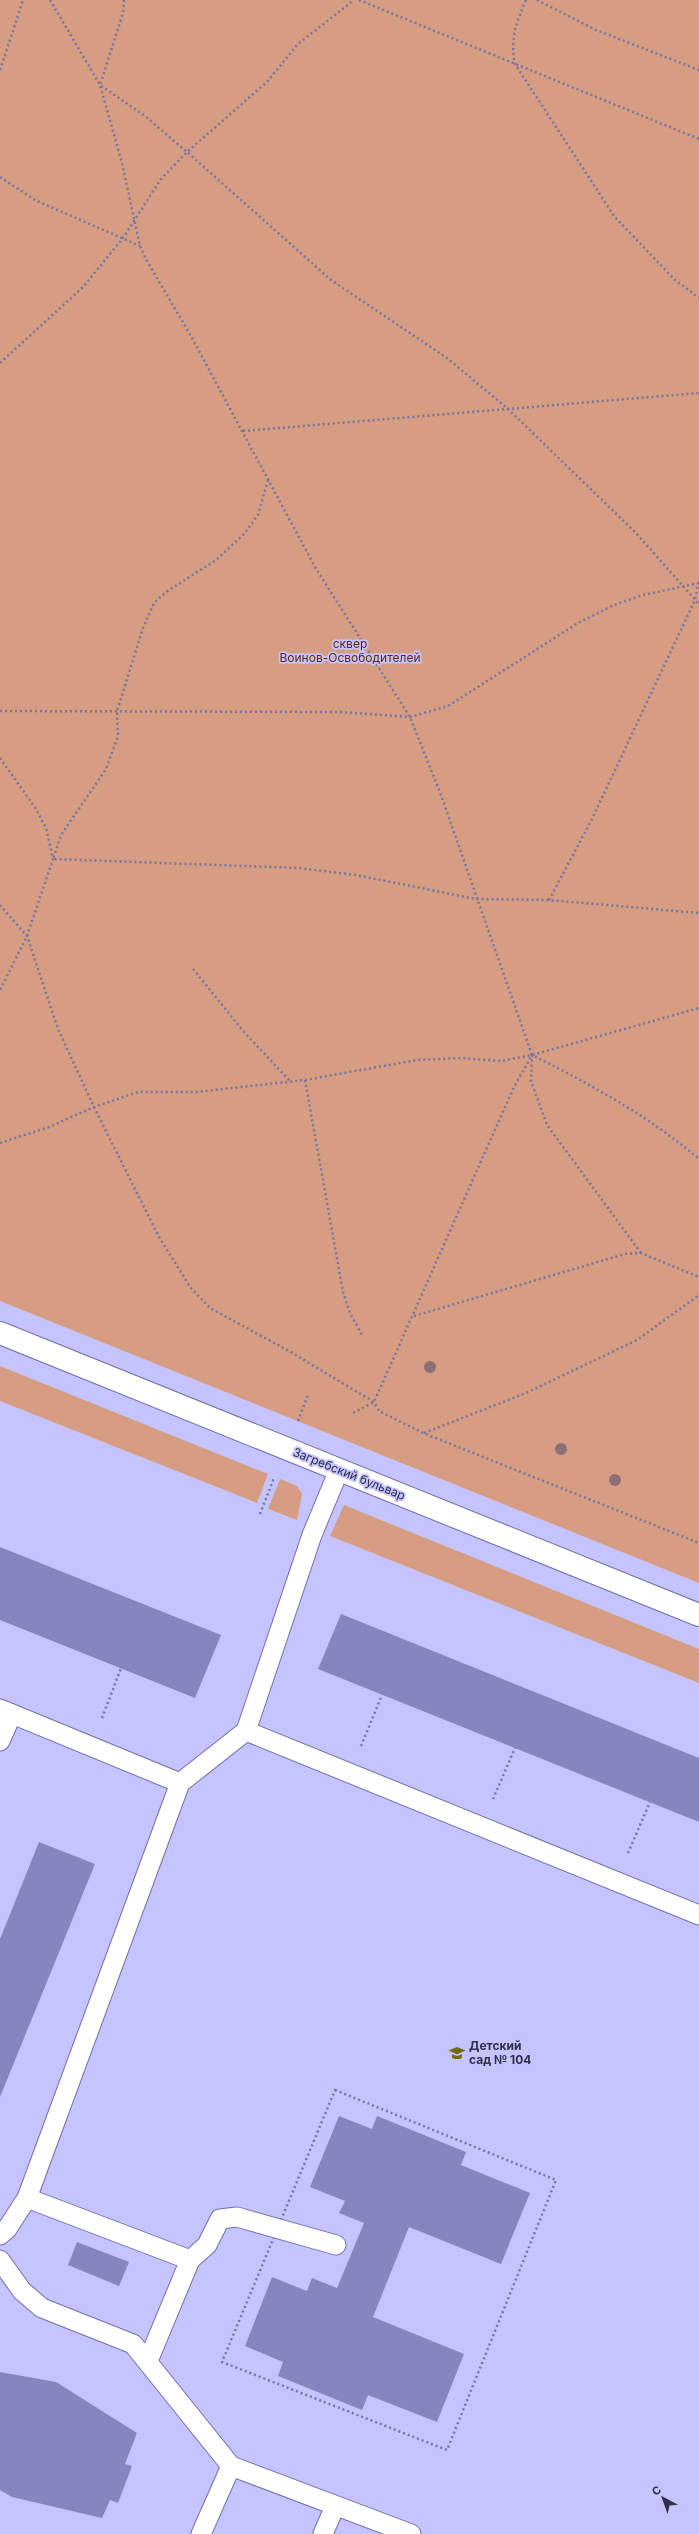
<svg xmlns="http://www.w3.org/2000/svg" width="699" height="2534" viewBox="0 0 699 2534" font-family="Inter,sans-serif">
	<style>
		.green { fill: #d79d83 }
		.building { fill: #8785bd }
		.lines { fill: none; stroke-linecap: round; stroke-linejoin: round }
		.lane-casing { stroke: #726eb0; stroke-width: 21 }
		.street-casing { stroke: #726eb0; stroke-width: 24 }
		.path { stroke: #76759f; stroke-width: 2.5; stroke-dasharray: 2 3; stroke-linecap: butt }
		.lane { stroke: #fff; stroke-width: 19 }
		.street { stroke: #fff; stroke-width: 22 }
		.tree { fill: #8d6f78 }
		.labels { text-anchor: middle; stroke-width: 3.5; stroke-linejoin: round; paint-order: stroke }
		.park-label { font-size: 12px; fill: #60290b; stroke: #c5c4fe }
		.street-label { font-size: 12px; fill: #302f4c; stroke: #c5c4fe }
		.poi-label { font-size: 12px; font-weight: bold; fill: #302f4c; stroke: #c5c4fe; text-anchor: start }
	</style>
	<rect width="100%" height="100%" fill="#c5c4fe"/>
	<g class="green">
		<polygon points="0,0 699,0 699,1583 0,1301"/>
		<polygon points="0,1366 268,1474 257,1503 0,1401"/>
		<polygon points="280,1479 297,1486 302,1494 297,1520 268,1509"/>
		<polygon points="344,1505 699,1649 699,1683 330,1536"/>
	</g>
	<g class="building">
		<polygon points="0,1547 221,1635 195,1698 0,1620"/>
		<polygon points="341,1614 699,1758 699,1822 318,1669"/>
		<polygon points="39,1842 95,1864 0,2097 0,1939"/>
		<polygon points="339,2116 372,2129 377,2116 466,2152 461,2165 530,2193 501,2264 409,2227 373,2317 464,2354 437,2422 368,2395 362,2410 278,2376 283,2362 245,2346 272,2277 307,2291 312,2278 337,2288 364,2223 339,2213 345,2201 310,2187"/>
		<polygon points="77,2242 129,2262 119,2286 68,2265"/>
		<polygon points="0,2372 56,2382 137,2433 125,2464 132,2466 118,2503 110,2500 102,2518 12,2497 0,2490"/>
	</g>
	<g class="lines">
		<defs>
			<g id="lane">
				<polyline points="0,1709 180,1783"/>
				<polyline points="246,1731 699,1915"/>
				<polyline points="0,1741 12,1714"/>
				<polyline points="27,2198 190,2260 148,2361"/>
				<polyline points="0,2235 7,2229 27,2198 180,1783 246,1731 312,1535 339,1470"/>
				<polyline points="0,2260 22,2291 42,2308 133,2344 231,2466"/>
				<polyline points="190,2260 207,2245 220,2219 237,2217 336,2245"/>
				<polyline points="201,2534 231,2466 411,2534"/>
				<polyline points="323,2534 335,2506"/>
			</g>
			<polyline id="street" points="0,1333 699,1615"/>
		</defs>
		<use href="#lane" class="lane-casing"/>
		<use href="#street" class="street-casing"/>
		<g class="path">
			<polyline points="50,0 100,85 122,163 140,246 147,261 191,336 315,567 410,717 441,795 532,1055 514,1087 374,1402 353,1413"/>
			<polyline points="124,0 123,13 100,85 145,116 187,152 331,280 447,358 507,408 635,532 699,604"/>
			<polyline points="359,0 699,139"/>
			<path d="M526 0C516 22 510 40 515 64L614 216 674 279 699 298"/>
			<polyline points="537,0 596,30 699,70"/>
			<polyline points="0,70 23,0"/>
			<polyline points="0,177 35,200 140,246"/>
			<polyline points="0,363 83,287 123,238 161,179 187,152 267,82 298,44 354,0"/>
			<polyline points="243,431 699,393"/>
			<polyline points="268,480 258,515 244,534 216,560 166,592 154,603 143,628 117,711 118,736 106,769 61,835 53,859 299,868 356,875 476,899 549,900 699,913"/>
			<polyline points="0,711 341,712 410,717 448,706 578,623 614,605 643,595 699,583"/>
			<polyline points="0,758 36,809 46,828 53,859 27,936 0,990"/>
			<polyline points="549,900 592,819 695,600 699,581"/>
			<polyline points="0,905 27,936 58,1029 94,1107 159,1237 190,1287 210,1308 289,1351 374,1402 379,1411 423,1433 699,1543"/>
			<polyline points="193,969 244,1032 290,1081"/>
			<polyline points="305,1080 343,1292 350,1313 362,1335"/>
			<polyline points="0,1143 49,1127 94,1107 138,1092 196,1092 305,1080 417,1060 461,1058 501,1061 532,1055 699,1008"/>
			<path d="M641 1253 547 1125 531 1081 532 1055C590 1084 650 1117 699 1159"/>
			<polyline points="414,1316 625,1254 641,1253 699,1277"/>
			<polyline points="298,1421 308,1395"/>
			<polyline points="424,1433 526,1393 637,1340 699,1295"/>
			<polyline points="260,1514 274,1478"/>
			<polyline points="102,1718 121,1668"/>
			<polyline points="361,1746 382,1695"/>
			<polyline points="493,1799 515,1748"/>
			<polyline points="628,1853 650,1802"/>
			<polygon points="335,2090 556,2180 447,2450 222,2362"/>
		</g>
		<use href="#lane" class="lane"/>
		<use href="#street" class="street"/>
	</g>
	<g class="tree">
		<circle cx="430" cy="1367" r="6"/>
		<circle cx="561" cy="1449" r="6"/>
		<circle cx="615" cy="1480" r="6"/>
	</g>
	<defs>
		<symbol id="school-bare" viewBox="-9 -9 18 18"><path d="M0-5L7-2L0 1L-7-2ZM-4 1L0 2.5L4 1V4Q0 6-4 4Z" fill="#716b05" stroke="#c5c4fe" stroke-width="2.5" paint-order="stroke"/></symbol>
	</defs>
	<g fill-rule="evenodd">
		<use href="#school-bare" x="446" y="2042" width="22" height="22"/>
	</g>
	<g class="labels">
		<g class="park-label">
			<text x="350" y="648">сквер<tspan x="350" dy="14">Воинов-Освободителей</tspan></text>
		</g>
		<g class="street-label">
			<text transform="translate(349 1474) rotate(22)" y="4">Загребский бульвар</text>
		</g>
		<g class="poi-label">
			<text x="469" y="2050">Детский<tspan x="469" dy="14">сад № 104</tspan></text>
		</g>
	</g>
	<g transform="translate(663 2498) rotate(319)" stroke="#c5c4fe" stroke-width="3" paint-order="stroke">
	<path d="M0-3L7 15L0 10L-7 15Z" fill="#302f4c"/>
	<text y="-6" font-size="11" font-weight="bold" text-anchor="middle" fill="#302f4c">С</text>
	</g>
</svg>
